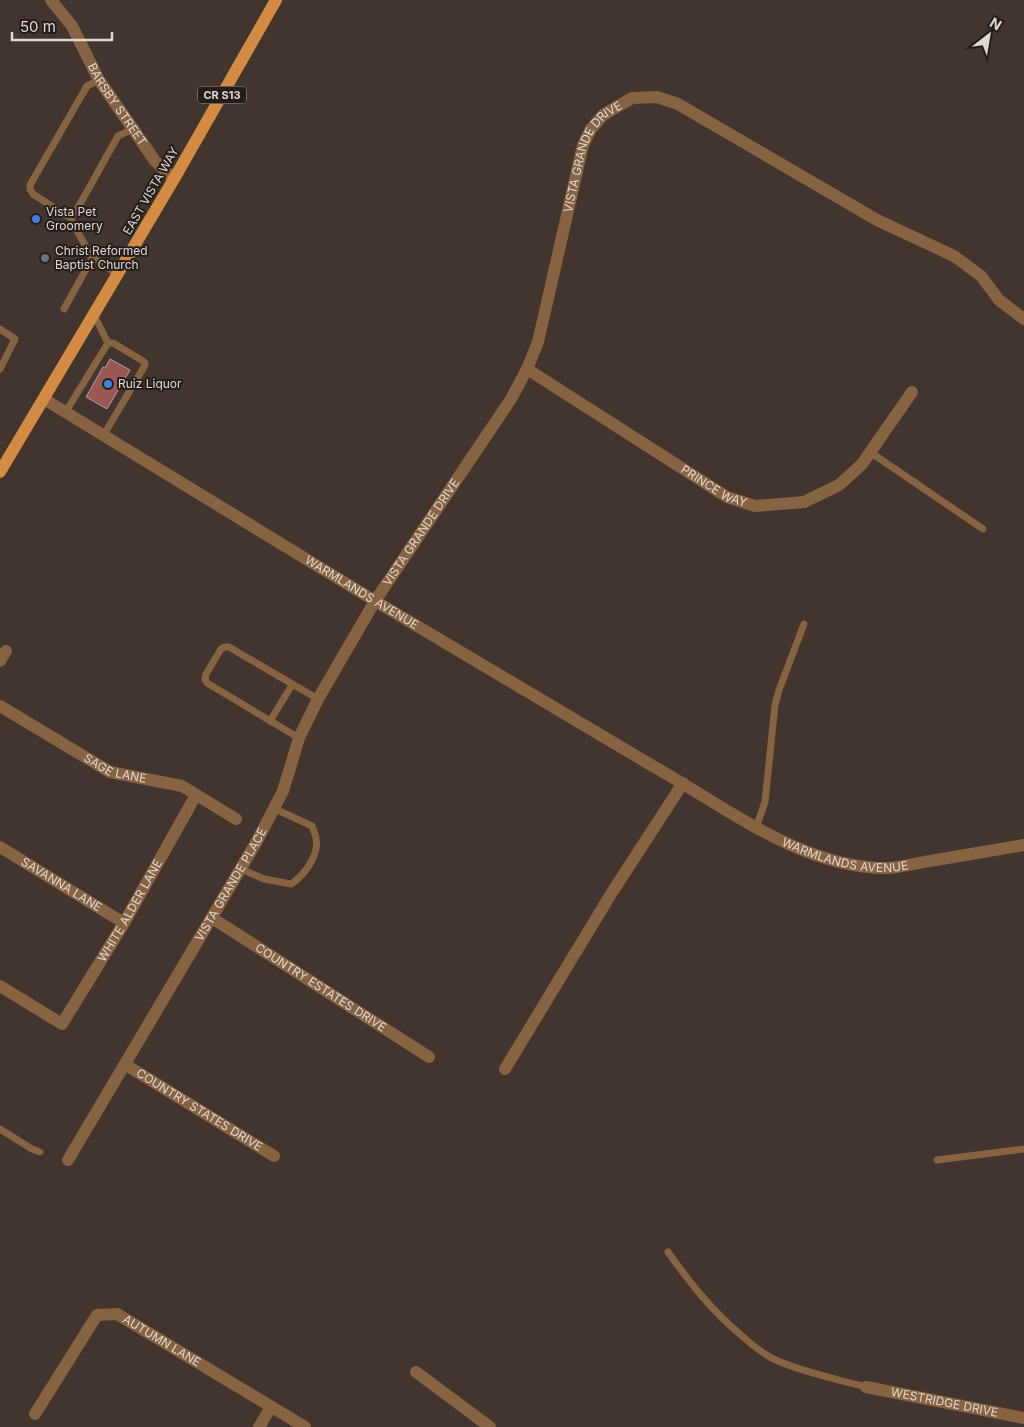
<svg xmlns="http://www.w3.org/2000/svg" width="1024" height="1427" viewBox="0 0 1024 1427" font-family="Inter,sans-serif">
	<style>
		.building { fill: #995853; stroke: #b19e9c }
		.lines { fill: none; stroke-linecap: round; stroke-linejoin: round }
		.service { stroke: #876342; stroke-width: 7 }
		.minor { stroke: #876342; stroke-width: 12 }
		.tertiary { stroke: #876342; stroke-width: 12 }
		.primary { stroke: #d38a42; stroke-width: 12 }
		.shop-dot { fill: #3f7fe0; stroke: #241d1a; stroke-width: 2 }
		.worship-dot { fill: #6b7280; stroke: #241d1a; stroke-width: 2 }
		.labels { text-anchor: middle; stroke-width: 4; stroke-linejoin: round; paint-order: stroke }
		.shield { fill: #241d1a; stroke: #a89f9c; stroke-width: 1 }
		.shield-label { font-size: 11px; font-weight: bold; fill: #e0d7d3 }
		.street-label { font-size: 12px; fill: #e0d7d3; stroke: #241d1a }
		.poi-label { font-size: 12px; fill: #e0d7d3; stroke: #241d1a; text-anchor: start }
	</style>
	<rect width="100%" height="100%" fill="#42342e"/>
	<polygon class="building" points="110,359 130,370 107,409 86,397 103,367 105,368"/>
	<g class="lines">
		<g class="service">
			<polyline points="99,80 87,86 30,185 30,189 33,194 67,216 71,216 75,213 118,136 133,129"/>
			<polyline points="71,216 72,222 91,256 118,275"/>
			<polyline points="64,309 90,262 95,260"/>
			<polyline points="94,315 108,343"/>
			<polyline points="0,329 15,339 0,369"/>
			<polyline points="65,413 108,343"/>
			<polyline points="103,436 144,367 145,363 143,361 113,343 108,343"/>
			<polyline points="870,452 983,529"/>
			<polyline points="270,721 292,685"/>
			<polyline points="299,738 207,683 205,679 206,674 221,649 225,647 229,647 318,699"/>
			<polyline points="756,828 765,802 775,705 779,690 804,624"/>
			<path d="M241 869 264 879 291 884C302 877 313 863 316 849 318 841 315 833 312 826L273 808"/>
			<polyline points="0,1129 32,1149 40,1152"/>
			<polyline points="937,1160 1024,1149"/>
			<path d="M668 1252C690 1283 712 1311 741 1335 752 1345 764 1355 778 1361 806 1373 837 1379 866 1387"/>
		</g>
		<g class="minor">
			<path id="s1" d="M527 369 727 497 755 506 804 502 839 485 862 464 912 392"/>
			<polyline points="0,661 6,651"/>
			<path id="s2" d="M0 706 110 772 182 786 236 819"/>
			<path id="s3" d="M0 847 124 923"/>
			<path id="s4" d="M212 918 429 1057"/>
			<path id="s5" d="M0 986 62 1024 124 923 196 795"/>
			<path id="s6" d="M126 1065 274 1156"/>
			<polyline points="505,1069 611,894 683,783"/>
			<path id="s7" d="M68 1160 257 841 283 791 299 738 318 699 375 601 511 399 527 369 538 342 583 145 591 129 603 115 632 98 657 97 678 104 877 220 954 256 981 276 999 300 1024 319"/>
			<polyline points="416,1372 490,1427"/>
			<path id="s8" d="M866 1387 1024 1418"/>
			<path id="s9" d="M35 1414 97 1315 117 1314 305 1427"/>
			<polyline points="259,1427 271,1407"/>
		</g>
		<g class="tertiary">
			<path id="s10" d="M51 0 72 26 99 80 133 129 155 161 174 179"/>
			<path id="s11" d="M44 399 375 601 651 765C723 805 803 870 889 868 902 867 917 863 930 861 961 856 993 850 1024 845"/>
		</g>
		<polyline class="primary" points="0,472 174,179 276,0"/>
	</g>
	<g class="shop-dot">
		<circle cx="36" cy="219" r="5"/>
		<circle cx="108" cy="384" r="5"/>
	</g>
	<circle class="worship-dot" cx="45" cy="258" r="5"/>
	<g class="labels">
		<rect class="shield" x="198" y="86.5" width="48" height="17" rx="4"/>
		<g class="shield-label">
			<text x="222" y="99">CR S13</text>
		</g>
		<g class="street-label">
			<text dy="4" stroke="none"><textPath href="#s10" startOffset="124">BARSBY STREET</textPath></text>
			<text dy="4" stroke="none"><textPath href="#s7" startOffset="1142">VISTA GRANDE DRIVE</textPath></text>
			<text transform="translate(151 191) rotate(-60)" y="4">EAST VISTA WAY</text>
			<text dy="4" stroke="none"><textPath href="#s1" startOffset="221">PRINCE WAY</textPath></text>
			<text dy="4" stroke="none"><textPath href="#s7" startOffset="722">VISTA GRANDE DRIVE</textPath></text>
			<text dy="4" stroke="none"><textPath href="#s11" startOffset="372">WARMLANDS AVENUE</textPath></text>
			<text dy="4" stroke="none"><textPath href="#s2" startOffset="132">SAGE LANE</textPath></text>
			<text dy="4" stroke="none"><textPath href="#s11" startOffset="926">WARMLANDS AVENUE</textPath></text>
			<text dy="4" stroke="none"><textPath href="#s3" startOffset="72">SAVANNA LANE</textPath></text>
			<text dy="4" stroke="none"><textPath href="#s7" startOffset="320">VISTA GRANDE PLACE</textPath></text>
			<text dy="4" stroke="none"><textPath href="#s5" startOffset="205">WHITE ALDER LANE</textPath></text>
			<text dy="4" stroke="none"><textPath href="#s4" startOffset="129">COUNTRY ESTATES DRIVE</textPath></text>
			<text dy="4" stroke="none"><textPath href="#s6" startOffset="86">COUNTRY STATES DRIVE</textPath></text>
			<text dy="4" stroke="none"><textPath href="#s9" startOffset="189">AUTUMN LANE</textPath></text>
			<text dy="4" stroke="none"><textPath href="#s8" startOffset="80">WESTRIDGE DRIVE</textPath></text>
		</g>
		<g class="poi-label">
			<text x="46" y="216">Vista Pet<tspan x="46" dy="14">Groomery</tspan></text>
			<text x="55" y="255">Christ Reformed<tspan x="55" dy="14">Baptist Church</tspan></text>
			<text x="118" y="388">Ruiz Liquor</text>
		</g>
	</g>
	<g transform="translate(989 35) rotate(31)" stroke="#241d1a" stroke-width="4" paint-order="stroke">
	<path d="M0-4L9 19L0 12L-9 19Z" fill="#e0d7d3"/>
	<text y="-8" font-size="14" font-weight="bold" text-anchor="middle" fill="#e0d7d3">N</text>
	</g>
	<path d="M12 32v8h100v-8" fill="none" stroke="#e0d7d3" stroke-width="2.5"/>
	<text x="20" y="32" font-size="15" fill="#e0d7d3" stroke="#241d1a" stroke-width="4" paint-order="stroke">50 m</text>
</svg>
